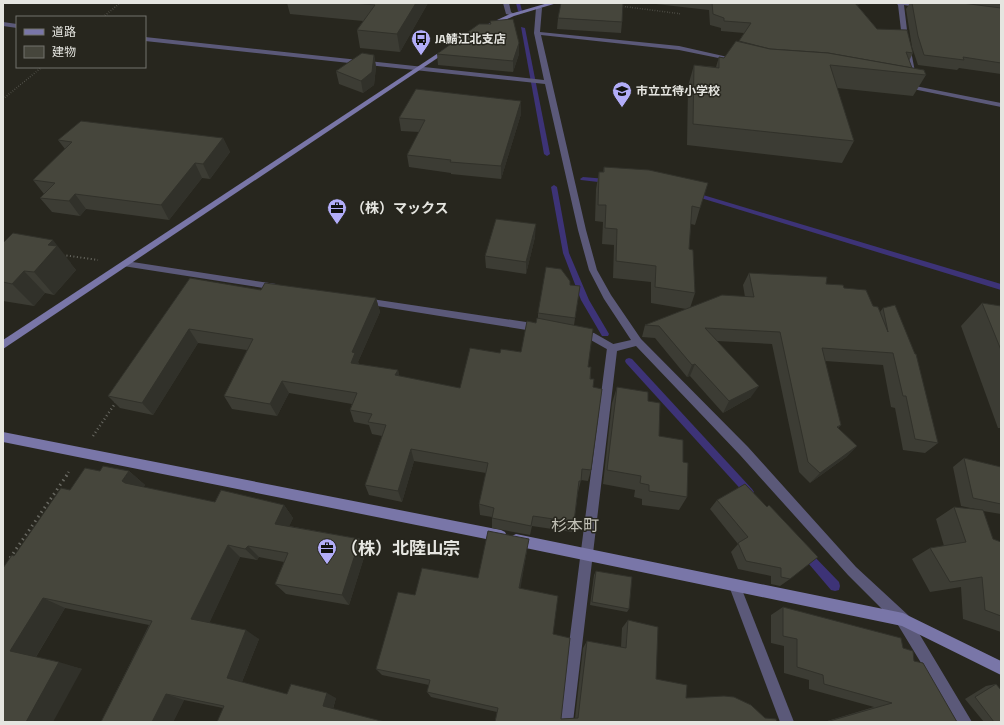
<svg xmlns="http://www.w3.org/2000/svg" width="1004" height="725" viewBox="0 0 1004 725" font-family="'Titillium Web','Noto Sans JP',sans-serif">
	<style>
		.lines { fill: none; stroke-linecap: round; stroke-linejoin: round }
		.stream { fill: #3d3377; fill-rule: evenodd }
		.path-far3 { stroke: #696962; stroke-width: 1.5; stroke-dasharray: 0.5 2; stroke-linecap: butt }
		.path-far2 { stroke: #696962; stroke-width: 2; stroke-dasharray: 1 2.5; stroke-linecap: butt }
		.path-far1 { stroke: #696962; stroke-width: 2.5; stroke-dasharray: 1 3; stroke-linecap: butt }
		.path { stroke: #696962; stroke-width: 3; stroke-dasharray: 1.5 4; stroke-linecap: butt }
		.lane { fill: #5b5979; fill-rule: evenodd }
		.street { fill: #5b5979; fill-rule: evenodd }
		.secondary { fill: #7976a8; fill-rule: evenodd }
		.wall { fill: #3c3c34 }
		.shaded-wall { fill: #31312a }
		.building { fill: #46463c; stroke: #31312a }
		.labels { text-anchor: middle; stroke-width: 3; stroke-linejoin: round; paint-order: stroke }
		.far-poi-label { font-size: 12px; font-weight: bold; fill: #e5e5e0; stroke: #27261e; text-anchor: start }
		.poi-label { font-size: 14px; font-weight: bold; fill: #e5e5e0; stroke: #27261e; text-anchor: start }
		.quarter-label { font-size: 16px; fill: #c0bfb5; stroke: #27261e }
		.near-poi-label { font-size: 17px; font-weight: bold; fill: #e5e5e0; stroke: #27261e; text-anchor: start }
	</style>
	<rect width="100%" height="100%" fill="#27261e"/>
	<g class="lines">
		<g class="stream">
			<polygon points="516,3 520,3 522,11 518,11"/>
			<polygon points="521,27 525,28 550,154 547,156 544,154"/>
			<polygon points="583,177 607,179 610,181 607,183 581,180 580,179"/>
			<polygon points="554,185 557,187 569,253 589,300 609,334 608,336 602,336 581,300 563,253 551,187"/>
			<polygon points="693,192 1001,284 1001,290 691,195 690,194"/>
			<polygon points="629,358 632,359 752,489 754,492 752,495 749,496 746,495 626,363 625,361 626,359"/>
			<polygon points="806,549 809,551 839,582 840,586 839,590 835,591 831,590 803,557 801,554 803,551"/>
		</g>
		<g class="path-far3">
			<polyline points="620,6 682,14"/>
			<polyline points="103,17 120,3"/>
			<polyline points="3,99 42,67"/>
		</g>
		<polyline class="path-far2" points="63,255 98,260"/>
		<g class="path-far1">
			<polyline points="93,436 116,402"/>
			<polyline points="66,476 70,470"/>
		</g>
		<polyline class="path" points="10,558 67,475"/>
		<g class="lane">
			<polygon points="126,261 276,284 281,287 276,290 123,266 122,264 123,262"/>
			<polygon points="365,298 539,324 544,328 539,332 365,304 360,301"/>
			<polygon points="579,330 594,333 615,345 617,348 615,351 612,352 589,339 576,337 574,334 576,331"/>
		</g>
		<g class="street">
			<polygon points="503,3 509,3 511,12 514,14 514,16 506,14"/>
			<polygon points="896,3 912,3 925,6 922,8 904,5 907,30 916,77 911,76 901,30 898,5"/>
			<polygon points="539,6 542,8 540,32 679,46 741,60 738,62 679,50 541,35 586,230 597,270 611,295 641,339 748,447 856,567 908,615 972,722 957,722 898,625 848,575 740,455 636,346 617,351 573,722 559,722 607,348 609,345 631,340 604,299 589,270 578,230 545,84 145,41 145,37 544,80 534,33 536,8"/>
			<polygon points="3,22 17,24 17,28 3,26"/>
			<polygon points="905,84 1001,103 1001,107 903,87 902,86"/>
			<polygon points="735,580 739,582 794,722 780,722 729,586 731,582"/>
		</g>
		<g class="secondary">
			<polygon points="548,3 557,3 514,16 489,27 484,26 510,14"/>
			<polygon points="449,46 452,48 451,49 3,349 3,340"/>
			<polygon points="3,432 501,530 505,532 507,536 505,540 501,542 3,442"/>
			<polygon points="516,534 903,613 1001,661 1001,675 902,626 516,546 512,544 510,540 512,536"/>
		</g>
	</g>
	<g class="wall">
		<polygon points="287,3 428,3 400,52 360,48 357,30 363,21 290,14"/>
		<polygon points="647,3 863,3 857,5 877,29 913,53 909,61 912,68 926,75 913,96 837,88 854,141 842,163 687,145 688,86 694,65 716,67 719,57 724,58 739,41 744,33 721,31 721,28 710,25 709,10"/>
		<polygon points="910,3 1001,3 1001,74 959,68 957,70 918,65 912,47 906,9"/>
		<polygon points="558,18 622,22 621,33 557,29"/>
		<polygon points="490,21 519,43 519,54 513,72 438,65 437,54 490,24"/>
		<polygon points="374,55 376,67 374,85 363,93 339,84 336,71"/>
		<polygon points="521,114 501,179 451,174 451,173 409,167 407,155 419,132 401,131 399,118"/>
		<polygon points="223,138 230,152 210,179 202,178 169,220 86,209 80,216 52,212 40,198 44,194 33,180 65,149 58,140"/>
		<polygon points="604,167 700,208 695,225 691,224 689,249 695,293 690,308 745,297 743,285 749,273 826,284 844,288 880,312 883,308 938,443 925,453 903,450 895,408 891,407 883,365 825,361 841,425 838,428 857,446 846,457 810,483 799,472 772,344 717,341 751,397 723,413 690,376 687,377 655,338 642,337 645,325 686,309 651,303 651,282 613,278 614,245 602,244 603,222 595,221 596,189 599,172 603,172"/>
		<polygon points="535,237 526,274 486,268 485,256"/>
		<polygon points="3,243 71,263 71,264 76,270 54,295 45,293 34,306 3,301"/>
		<polygon points="190,278 261,290 376,298 380,312 358,362 359,364 398,370 399,376 460,388 500,353 521,352 538,319 538,313 570,285 580,286 574,325 588,367 593,387 591,470 588,481 581,480 578,492 574,522 572,532 532,526 530,535 492,528 492,517 480,515 479,504 486,473 414,461 402,502 369,495 365,485 382,436 372,434 369,425 354,422 350,410 352,404 289,393 277,416 232,409 224,396 247,350 198,343 153,415 120,408 108,396"/>
		<polygon points="982,303 1001,306 1001,428 998,428 961,326"/>
		<polygon points="617,387 648,401 659,436 683,462 687,497 679,510 642,505 642,499 634,497 635,490 603,484 612,403"/>
		<polygon points="964,458 1001,467 1001,514 983,511 993,539 1001,542 1001,632 963,619 961,587 930,592 912,559 930,548 944,546 936,519 954,507 980,510 961,506 953,467"/>
		<polygon points="100,471 129,471 145,485 143,487 215,502 284,505 293,518 289,526 360,539 366,551 349,605 286,594 275,584 284,562 259,557 257,560 240,557 209,623 259,639 242,682 287,694 336,698 333,709 223,708 184,700 173,722 101,722 149,625 65,608 36,657 82,669 3,722 14,556 70,490"/>
		<polygon points="745,484 790,579 780,586 771,584 771,576 738,569 731,552 738,544 710,509 717,500"/>
		<polygon points="527,550 520,588 553,634 561,719 575,718 583,648 587,641 621,647 622,628 628,620 656,679 686,698 765,718 495,722 497,712 431,697 427,692 429,685 382,675 376,669 415,595 478,578"/>
		<polygon points="596,571 629,609 627,612 590,605 594,575"/>
		<polygon points="783,607 903,648 914,661 957,722 824,722 874,707 809,689 809,680 784,673 784,646 771,643 771,615"/>
		<polygon points="996,684 1001,722 984,722 965,699 986,686"/>
	</g>
	<g class="shaded-wall">
		<polygon points="416,3 428,3 400,52 397,34"/>
		<polygon points="849,3 863,3 847,9"/>
		<polygon points="519,43 519,54 513,72 513,61"/>
		<polygon points="374,55 376,67 374,85 363,93 361,81"/>
		<polygon points="521,101 521,114 501,179 501,166"/>
		<polygon points="223,138 230,152 210,179 203,164"/>
		<polygon points="195,163 202,178 169,220 161,205"/>
		<polygon points="75,194 86,209 80,216 69,201"/>
		<polygon points="536,224 535,237 526,274 526,262"/>
		<polygon points="53,240 71,263 71,264 76,270 54,295 34,272 48,245"/>
		<polygon points="24,271 45,293 34,306 12,284"/>
		<polygon points="376,298 380,312 358,362 360,366 351,363 352,352"/>
		<polygon points="189,329 198,343 153,415 142,403"/>
		<polygon points="695,364 690,376 687,377 692,365"/>
		<polygon points="398,370 401,383 395,375"/>
		<polygon points="282,381 289,393 277,416 270,404"/>
		<polygon points="759,386 751,397 723,413 729,401"/>
		<polygon points="857,446 846,457 810,483 820,473"/>
		<polygon points="411,449 414,461 402,502 398,491"/>
		<polygon points="129,471 145,485 139,494 122,481"/>
		<polygon points="284,505 293,518 285,536 275,524"/>
		<polygon points="360,539 366,551 349,605 342,595"/>
		<polygon points="529,539 527,550 519,597 519,588"/>
		<polygon points="228,545 240,557 207,628 191,619"/>
		<polygon points="248,546 259,557 257,560 245,549"/>
		<polygon points="43,598 65,608 35,658 10,651"/>
		<polygon points="246,630 259,639 241,684 227,678"/>
		<polygon points="59,662 82,669 53,722 26,722"/>
		<polygon points="327,693 336,698 332,711 323,706"/>
		<polygon points="166,694 184,700 173,722 152,722"/>
	</g>
	<g class="building">
		<polygon points="353,3 416,3 397,34 357,30 375,5"/>
		<polygon points="561,3 623,3 622,22 558,18"/>
		<polygon points="712,3 855,3 877,29 907,30 913,53 906,52 912,68 828,53 770,49 739,41 751,23 724,21 724,18 713,14"/>
		<polygon points="912,3 962,3 1001,8 1001,63 963,57 964,60 924,55 918,36"/>
		<polygon points="513,19 519,43 513,61 437,54 479,24 491,24 490,21"/>
		<polygon points="736,41 770,49 828,53 924,70 926,75 830,65 854,141 693,124 694,65 719,68 719,57 724,58"/>
		<polygon points="362,53 374,55 372,72 361,81 336,71"/>
		<polygon points="416,89 521,101 501,166 450,162 451,160 407,155 425,120 399,118"/>
		<polygon points="81,121 223,138 203,164 195,163 161,205 75,194 69,201 40,198 55,183 33,180 72,142 58,140"/>
		<polygon points="604,167 649,170 708,183 700,208 692,206 689,249 693,250 695,293 655,287 656,266 616,261 617,229 605,228 606,205 598,205 599,172 604,172"/>
		<polygon points="496,219 536,224 526,262 485,256"/>
		<polygon points="13,233 53,240 48,245 57,246 34,272 24,271 12,284 3,282 3,243"/>
		<polygon points="546,267 561,269 570,281 570,285 580,286 575,318 538,313"/>
		<polygon points="749,273 827,277 826,284 843,285 844,288 866,290 873,306 878,307 888,332 883,308 895,305 915,354 916,354 938,443 915,439 906,396 903,396 893,353 822,348 841,425 837,427 857,446 820,473 808,462 780,332 705,328 759,386 729,401 695,364 692,365 659,326 645,325 722,295 754,297"/>
		<polygon points="190,278 261,290 265,283 376,298 352,352 355,353 351,363 398,370 395,375 460,388 470,348 500,353 501,349 521,352 527,321 536,323 537,318 593,329 588,367 591,367 590,379 594,379 593,387 602,389 591,470 582,469 581,481 579,481 574,522 533,516 531,526 492,518 494,508 479,504 488,463 411,449 398,491 365,485 386,425 368,422 372,414 350,410 357,393 282,381 270,404 224,396 253,339 189,329 142,403 108,396"/>
		<polygon points="982,303 1001,306 1001,350"/>
		<polygon points="617,387 648,392 648,401 660,403 659,436 683,440 683,462 688,463 687,497 649,491 649,485 640,483 641,476 607,470"/>
		<polygon points="964,458 1001,467 1001,504 973,498"/>
		<polygon points="103,466 129,471 122,481 125,483 215,502 221,490 284,505 275,524 360,539 342,595 275,584 288,553 248,546 245,549 228,545 191,619 246,630 227,678 287,694 291,684 327,693 323,706 385,722 217,722 224,706 166,694 152,722 101,722 152,621 43,598 10,651 59,662 26,722 3,722 3,568 12,555 14,556 61,488 70,490 85,468 100,471"/>
		<polygon points="745,484 767,507 769,505 818,557 790,579 781,577 781,568 746,561 738,543 748,537 717,500"/>
		<polygon points="954,507 983,510 993,539 1001,542 1001,616 985,610 982,577 950,582 930,548 966,542"/>
		<polygon points="488,531 529,539 519,588 558,596 553,634 570,638 561,719 578,718 587,641 626,648 628,620 658,627 656,679 687,685 686,698 724,696 734,697 751,705 765,718 776,719 777,722 495,722 498,708 427,692 430,680 376,669 398,592 415,595 422,568 478,578"/>
		<polygon points="596,571 632,577 629,609 592,602"/>
		<polygon points="783,607 901,638 903,648 913,651 914,661 923,663 957,722 826,722 892,703 824,684 823,675 797,667 797,639 783,636"/>
		<polygon points="996,684 1001,690 1001,722 994,722 975,697"/>
	</g>
	<defs>
		<symbol id="bus-pin" viewBox="-11 -11 22 30"><path d="M0 17L-7.5 6A9.5 9.5 0 1 1 7.5 6Z" fill="#b2adf9" stroke="#27261e"/><path d="M-5-6H5V4H4V6H2V4H-2V6H-4V4H-5ZM-3.5-4V0h7V-4ZM-3.5 1.2v1.5H-2V1.2ZM2 1.2v1.5H3.5V1.2Z" fill="#111"/></symbol>
		<symbol id="school-pin" viewBox="-11 -11 22 30"><path d="M0 17L-7.5 6A9.5 9.5 0 1 1 7.5 6Z" fill="#b2adf9" stroke="#27261e"/><path d="M0-5L7-2L0 1L-7-2ZM-4 1L0 2.5L4 1V4Q0 6-4 4Z" fill="#111"/></symbol>
		<symbol id="office-pin" viewBox="-11 -11 22 30"><path d="M0 17L-7.5 6A9.5 9.5 0 1 1 7.5 6Z" fill="#b2adf9" stroke="#27261e"/><path d="M-6-3h4V-5.5h4V-3h4V5H-6ZM-1-4.5V-3h2v-1.5ZM-6 0V1H6V0Z" fill="#111"/></symbol>
	</defs>
	<g fill-rule="evenodd">
		<use href="#bus-pin" x="410" y="28" width="22" height="30"/>
		<use href="#school-pin" x="611" y="80" width="22" height="30"/>
		<use href="#office-pin" x="326" y="197" width="22" height="30"/>
		<use href="#office-pin" x="316" y="537" width="22" height="30"/>
	</g>
	<g class="labels">
		<g class="far-poi-label">
			<text x="435" y="43">JA鯖江北支店</text>
			<text x="636" y="95">市立立待小学校</text>
		</g>
		<g class="poi-label">
			<text x="351" y="213">（株）マックス</text>
		</g>
		<g class="quarter-label">
			<text x="575" y="531">杉本町</text>
		</g>
		<g class="near-poi-label">
			<text x="341" y="554">（株）北陸山宗</text>
		</g>
	</g>
	<rect width="1004" height="725" fill="none" stroke="#e5e5e0" stroke-width="8"/>
	<rect x="16" y="16" width="130" height="52" fill="#27261e" stroke="#73726c"/>
	<rect x="24" y="29" width="20" height="6" fill="#7976a8" stroke="#73726c"/>
	<text x="52" y="36" font-size="12" fill="#e5e5e0">道路</text>
	<rect x="24" y="46" width="20" height="12" fill="#46463c" stroke="#73726c"/>
	<text x="52" y="56" font-size="12" fill="#e5e5e0">建物</text>
</svg>
